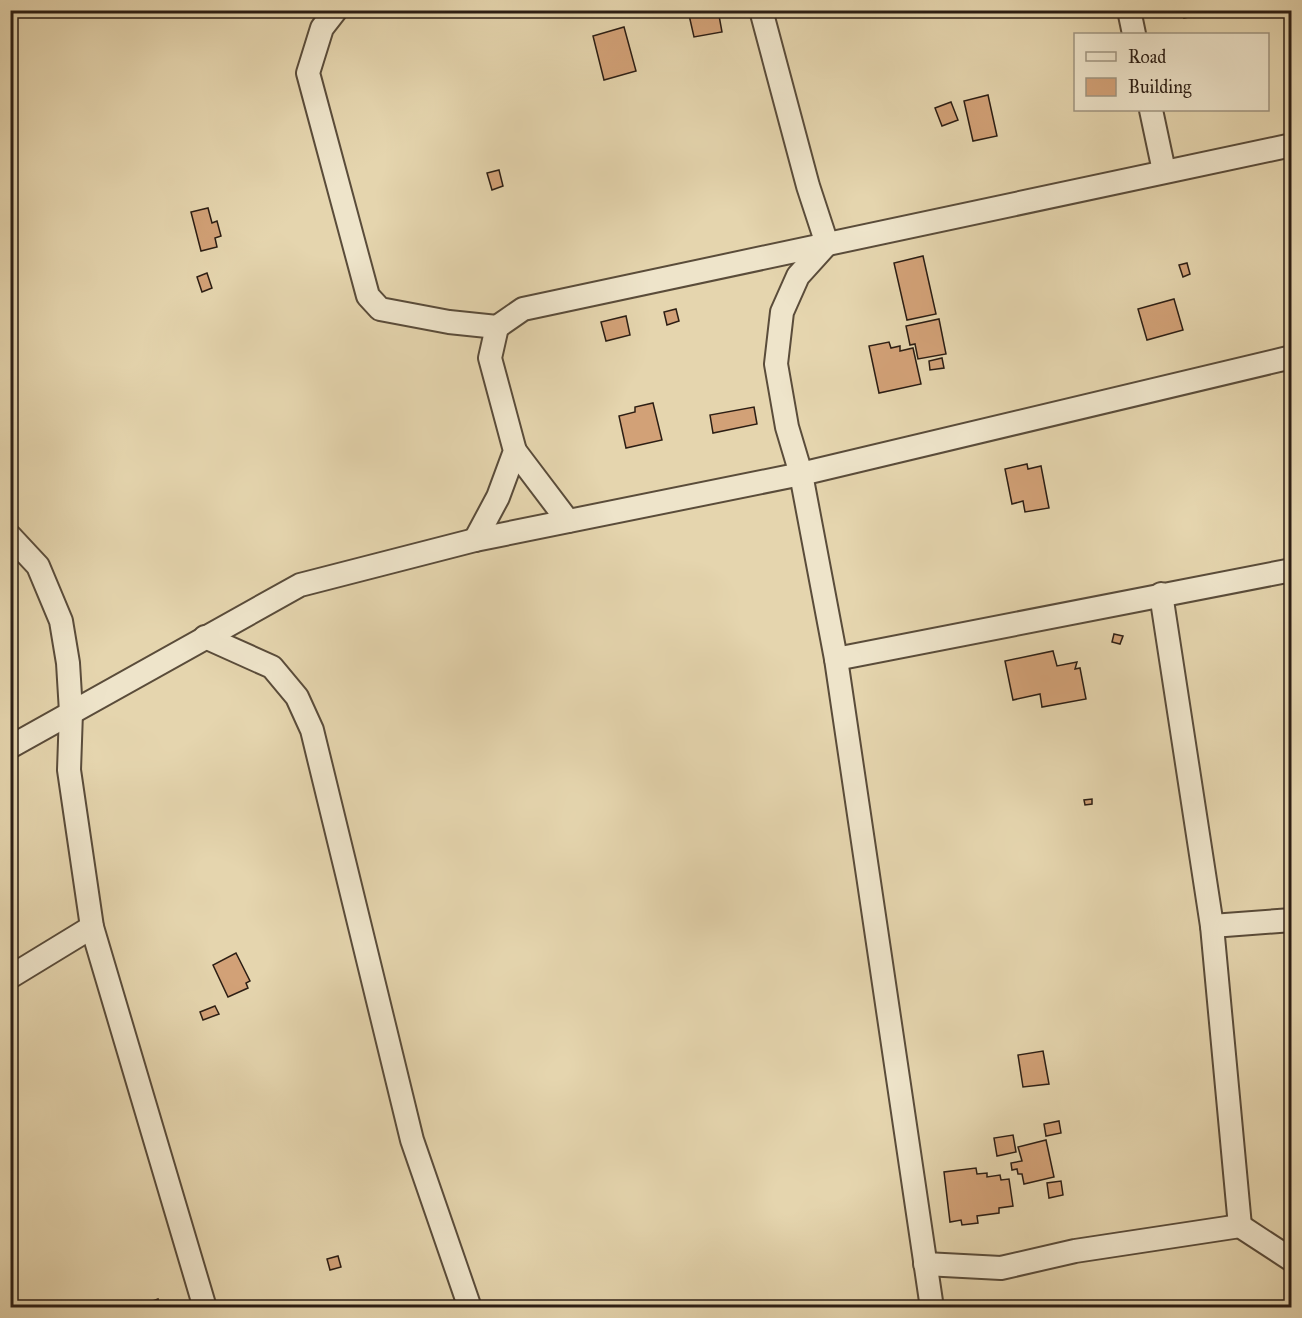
<svg xmlns="http://www.w3.org/2000/svg" width="1302" height="1318" viewBox="0 0 1302 1318" font-family="'IM FELL Great Primer',serif">
	<style>
		.building { fill: #d2a177; stroke: #2c1e14; stroke-width: 1.5 }
		.lines { fill: none; stroke-linecap: round; stroke-linejoin: round }
		.minor-casing { stroke: #5a4c3a; stroke-width: 26 }
		.minor { stroke: #eee4ca; stroke-width: 22 }
	</style>
	<rect width="100%" height="100%" fill="#e5d5ae"/>
	<filter id="stains"><feTurbulence type="fractalNoise" baseFrequency=".00333" numOctaves="4"/><feColorMatrix values="0 0 0 0 .2 0 0 0 0 .09 0 0 0 0 .02 0 0 0 .5 -.17"/></filter>
	<radialGradient id="worn" r=".72"><stop offset=".6" stop-color="#630" stop-opacity="0"/><stop offset="1" stop-color="#630" stop-opacity=".3"/></radialGradient>
	<g class="building">
		<polygon points="678,10 718,10 722,32 694,37 689,15 679,17"/>
		<polygon points="1183,10 1201,10 1202,14 1184,18"/>
		<polygon points="624,27 636,71 604,80 593,36"/>
		<polygon points="988,95 997,136 973,141 964,101"/>
		<polygon points="951,102 958,120 942,126 935,108"/>
		<polygon points="499,170 503,186 492,190 487,173"/>
		<polygon points="208,208 212,223 217,221 221,236 215,238 217,247 201,251 191,212"/>
		<polygon points="923,256 936,314 907,320 894,263"/>
		<polygon points="1187,263 1190,274 1183,277 1179,265"/>
		<polygon points="207,273 212,288 202,292 197,277"/>
		<polygon points="1174,299 1183,330 1147,340 1138,309"/>
		<polygon points="676,309 679,321 667,325 664,312"/>
		<polygon points="626,316 630,335 606,341 601,322"/>
		<polygon points="939,319 946,354 918,359 915,344 910,345 906,326"/>
		<polygon points="889,342 891,348 900,346 900,351 913,348 921,384 879,393 869,346"/>
		<polygon points="942,358 944,368 930,370 929,361"/>
		<polygon points="653,403 662,440 626,448 619,416 635,412 635,407"/>
		<polygon points="754,407 757,424 713,433 710,415"/>
		<polygon points="1027,464 1028,469 1041,466 1049,508 1025,512 1023,501 1012,504 1005,469"/>
		<polygon points="1114,634 1123,636 1120,644 1112,642"/>
		<polygon points="1053,651 1057,666 1077,662 1075,669 1080,668 1086,699 1042,707 1040,694 1013,700 1005,661"/>
		<polygon points="1092,799 1092,804 1085,805 1084,800"/>
		<polygon points="236,953 250,981 246,983 248,988 228,997 213,965"/>
		<polygon points="215,1006 219,1014 203,1020 200,1012"/>
		<polygon points="1043,1051 1049,1084 1023,1087 1018,1055"/>
		<polygon points="1059,1121 1061,1133 1046,1136 1044,1124"/>
		<polygon points="1013,1135 1016,1152 997,1156 994,1138"/>
		<polygon points="1046,1140 1054,1177 1024,1184 1022,1174 1018,1174 1017,1169 1012,1170 1011,1163 1022,1161 1018,1147"/>
		<polygon points="976,1168 977,1174 987,1173 987,1177 1000,1175 1001,1180 1009,1179 1013,1206 999,1208 999,1213 977,1216 978,1223 962,1225 961,1220 950,1222 944,1172"/>
		<polygon points="1061,1181 1063,1195 1049,1198 1047,1183"/>
		<polygon points="338,1256 341,1267 330,1270 327,1259"/>
		<polygon points="158,1299 160,1308 140,1308 139,1306"/>
	</g>
	<g class="lines">
		<defs>
			<g id="minor">
				<polyline points="336,10 322,28 308,73 368,296 380,309 449,322 497,327 523,309 1292,145"/>
				<polyline points="761,10 808,186 827,244 798,276 782,312 776,364 787,427 801,474 836,659 932,1308"/>
				<polyline points="1129,10 1134,34"/>
				<polyline points="1151,110 1164,171"/>
				<polyline points="515,451 568,521"/>
				<polyline points="10,536 38,566 61,621 68,663 71,712 69,770 92,927 205,1308"/>
				<polyline points="475,540 498,497 515,451 490,358 497,327"/>
				<polyline points="1161,594 1212,926 1240,1226"/>
				<polyline points="205,637 272,667 297,697 312,730 412,1140 470,1308"/>
				<polyline points="836,659 1292,570"/>
				<polyline points="10,747 300,585 475,540 801,474 1292,357"/>
				<polyline points="1212,926 1292,920"/>
				<polyline points="10,977 92,927"/>
				<polyline points="925,1264 1001,1268 1075,1251 1240,1226 1292,1260"/>
			</g>
		</defs>
		<use href="#minor" class="minor-casing"/>
		<use href="#minor" class="minor"/>
	</g>
	<rect width="1302" height="1318" fill="none" stroke="#e5d5ae" stroke-width="36"/>
	<rect x="12" y="12" width="1278" height="1294" fill="none" stroke="#2c1e14" stroke-width="3"/>
	<rect x="18" y="18" width="1266" height="1282" fill="none" stroke="#2c1e14" stroke-width="1.5"/>
	<rect x="1074" y="33" width="195" height="78" fill="#eee4ca" stroke="#a09581" stroke-width="1.5"/>
	<rect x="1086" y="52" width="30" height="9" fill="#eee4ca" stroke="#a09581" stroke-width="1.5"/>
	<text x="1128" y="63" font-size="18" fill="#2c1e14">Road</text>
	<rect x="1086" y="78" width="30" height="18" fill="#d2a177" stroke="#a09581" stroke-width="1.5"/>
	<text x="1128" y="93" font-size="18" fill="#2c1e14">Building</text>
	<rect width="100%" height="100%" filter="url(#stains)"/>
	<rect width="100%" height="100%" fill="url(#worn)"/>
</svg>
